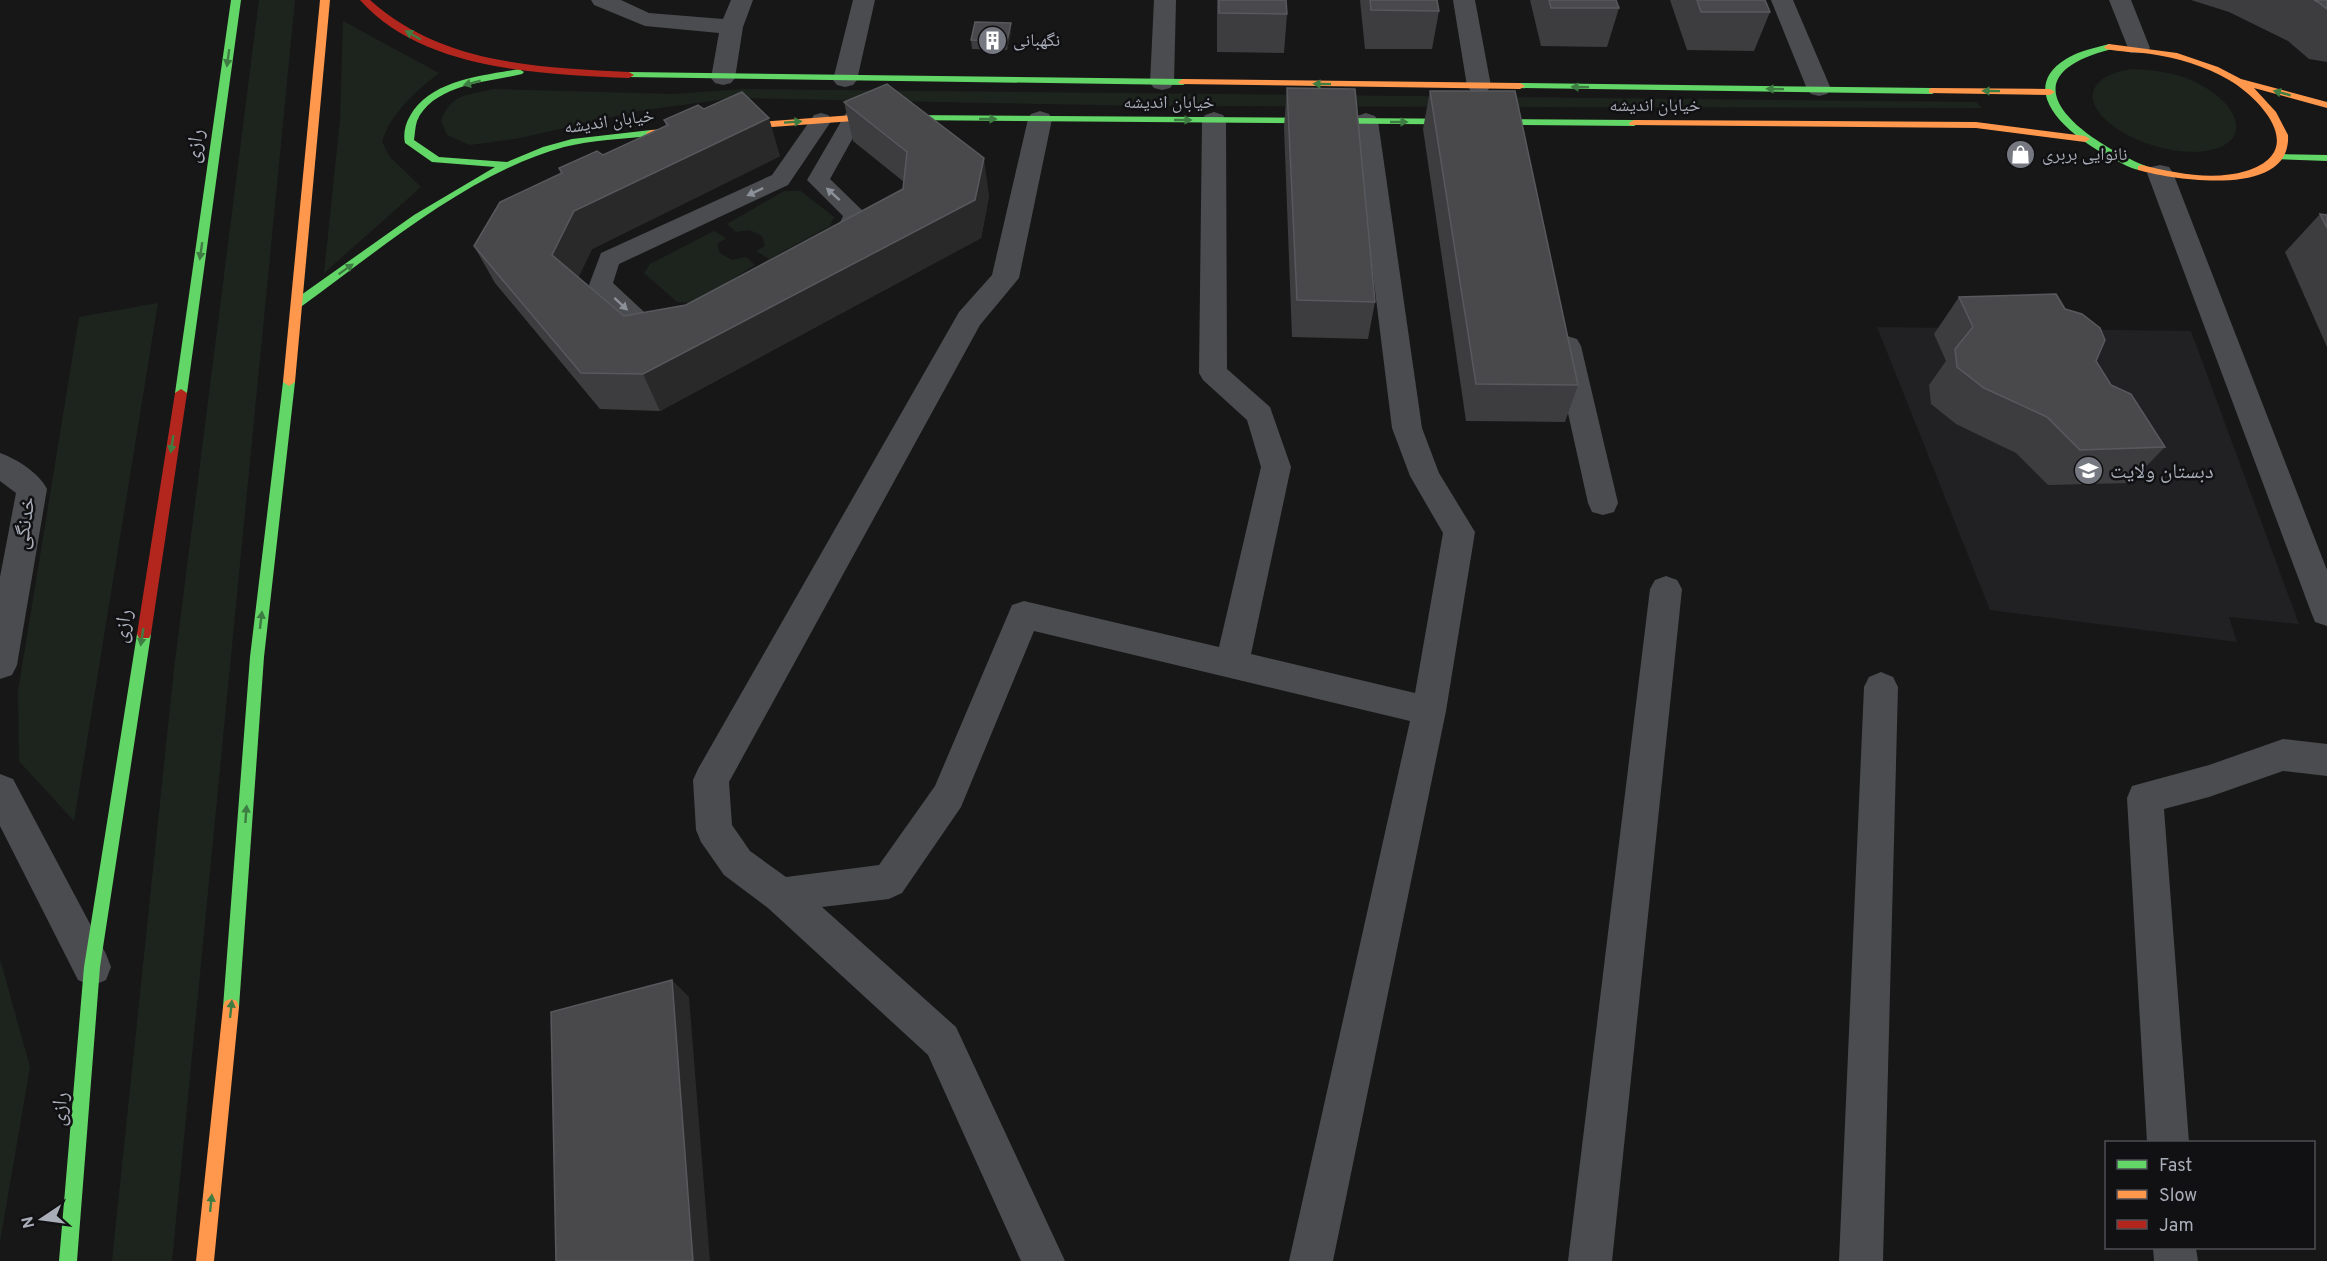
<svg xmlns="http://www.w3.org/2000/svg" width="2327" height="1261" viewBox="0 0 2327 1261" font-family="Overpass,'Noto Naskh Arabic',sans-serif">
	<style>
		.built { fill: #212123 }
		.green { fill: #1d241e }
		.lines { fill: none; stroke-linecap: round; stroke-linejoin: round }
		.lane { fill: #4b4c50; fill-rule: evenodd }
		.street { fill: #4b4c50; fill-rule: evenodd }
		.fast { fill: #63d668; fill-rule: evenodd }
		.slow { fill: #ff974d; fill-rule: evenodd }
		.jam { fill: #b3261e; fill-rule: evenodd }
		.wall { fill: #3d3d3f }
		.shaded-wall { fill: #29292a }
		.building { fill: #49494c; stroke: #58595d; stroke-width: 1.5 }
		.oneway { fill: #3e7d42 }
		.oneway2 { fill: #8c9099 }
		.labels { text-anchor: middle; stroke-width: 5; stroke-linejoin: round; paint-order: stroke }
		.far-poi-label { font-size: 18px; fill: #a8adb8; stroke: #111113; text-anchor: start }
		.far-street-label { font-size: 18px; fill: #a8adb8; stroke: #111113 }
		.street-label { font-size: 21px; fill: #a8adb8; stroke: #111113 }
		.poi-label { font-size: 21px; fill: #a8adb8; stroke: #111113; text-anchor: start }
	</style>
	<rect width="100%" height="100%" fill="#171717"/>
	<polygon class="built" points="1877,327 2191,331 2299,624 2229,617 2237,642 1990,610"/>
	<g class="green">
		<polygon points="259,0 295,0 172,1261 112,1261 174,669"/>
		<path d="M343 21 439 73C415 92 392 111 382 142L390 157 421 187 324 273 340 120Z"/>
		<path d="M2131 69C2155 70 2180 73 2201 85 2245 109 2254 150 2193 152 2168 152 2140 143 2119 130 2080 104 2085 77 2131 69Z"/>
		<path d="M494 89 673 94 743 89 1976 102 1982 108 1152 106 733 98 638 111 520 138 470 145 447 135 441 121C451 93 468 95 494 89Z"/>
		<polygon points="784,191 801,191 834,217 830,226 769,259 756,251 765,246 762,236 750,230 736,232 727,224"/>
		<polygon points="714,231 726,238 717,244 720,253 732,260 746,257 755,265 694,303 677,302 644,273 650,264"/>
		<polygon points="158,303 74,821 19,761 18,691 79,317"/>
		<polygon points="0,959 30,1067 0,1242"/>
	</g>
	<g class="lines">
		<g class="lane">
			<polygon points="853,111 860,113 864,118 830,179 866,214 848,255 840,257 832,255 828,249 843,216 807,180 846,113"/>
			<polygon points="821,113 828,115 832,120 788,185 619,264 613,283 656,323 673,325 676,331 673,337 651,341 642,338 593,291 589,285 601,253 772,175 814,115"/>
		</g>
		<g class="street">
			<polygon points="591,0 621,0 649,13 723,19 731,0 753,0 743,27 735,78 731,83 723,85 715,83 711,78 719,33 645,26 594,5"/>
			<polygon points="853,0 875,0 857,80 853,85 845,87 837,85 833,80"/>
			<polygon points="1154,0 1176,0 1174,83 1170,88 1162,90 1154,88 1150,83"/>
			<polygon points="1453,0 1475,0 1491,86 1487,91 1479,93 1471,91 1467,86"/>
			<polygon points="1771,0 1793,0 1831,89 1827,94 1819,96 1811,94 1807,89"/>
			<polygon points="2109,0 2131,0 2150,48 2146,53 2130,53"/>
			<polygon points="1040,111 1049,114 1052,119 1019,278 980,325 729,782 732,825 750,851 786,877 879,865 935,786 1012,605 1024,601 1219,647 1261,467 1247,420 1203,380 1199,373 1202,120 1205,115 1214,112 1223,115 1226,120 1227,369 1270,407 1291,467 1251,654 1415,693 1443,533 1410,476 1392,428 1354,121 1357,116 1366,113 1375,116 1378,121 1422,428 1439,473 1475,532 1446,711 1333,1261 1289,1261 1410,721 1034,631 961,807 902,893 889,899 822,907 956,1027 1065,1261 1021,1261 928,1055 768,908 724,875 701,842 696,830 693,780 698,769 959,312 992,275 1028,119 1031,114"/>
			<polygon points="2160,165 2169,167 2173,173 2327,570 2327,626 2315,622 2311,612 2147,173 2151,167"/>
			<polygon points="1567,336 1577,339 1581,346 1618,503 1614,512 1603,515 1592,512 1588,503 1553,346 1557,339"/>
			<path d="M0 453C17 459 39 473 47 489L17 665 12 675 0 679V577L16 493 0 481Z"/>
			<polygon points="1666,576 1677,580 1682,589 1612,1261 1568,1261 1650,589 1655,580"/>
			<polygon points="1881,672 1893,677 1898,687 1883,1261 1839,1261 1864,687 1869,677"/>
			<polygon points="2283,739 2327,744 2327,776 2283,771 2209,797 2164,809 2189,1142 2147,1142 2127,798 2132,786 2209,765"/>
			<polygon points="0,774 13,779 106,954 111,967 106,980 92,986 78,980 0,826"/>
			<polygon points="2153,1248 2196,1248 2198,1261 2154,1261"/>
		</g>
		<g class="fast">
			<polygon points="231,0 241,0 187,393 181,397 175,393"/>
			<path d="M2109 44 2114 47 2112 49C1996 78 2085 141 2146 166V170C2135 172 2121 163 2112 158 2079 142 2011 93 2066 59 2079 51 2094 48 2109 44Z"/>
			<path d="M519 69 524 72 522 74C489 82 433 84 417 121 415 127 415 134 414 140L439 157 507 162 543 147 572 139 651 130 656 133 651 136C622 139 592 140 564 147 469 173 381 249 302 306H294V300L414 215 495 167 432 162 405 143C403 135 405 124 410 116 430 80 482 76 519 69Z"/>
			<polygon points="629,72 1183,79 1188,82 1183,85 626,77 626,73"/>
			<polygon points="1520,83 1932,88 1937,91 1932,94 1517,88 1517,84"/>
			<polygon points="906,115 1634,120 1639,123 1634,126 902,120 902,116"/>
			<polygon points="2277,154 2327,155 2327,161 2273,159 2272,157"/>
			<polygon points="289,378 295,382 264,657 239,1007 237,1013 231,1015 225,1013 223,1007 250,657 283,382"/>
			<polygon points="144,628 149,630 151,634 100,967 77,1261 59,1261 84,967 137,634 139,630"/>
		</g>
		<g class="slow">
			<polygon points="320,0 330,0 295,382 289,386 283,382"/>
			<path d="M2109 44 2177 53 2218 67 2241 79 2327 102V108L2254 88 2276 112 2288 135C2292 199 2174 180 2138 170V166L2142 165C2174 173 2213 181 2246 171 2308 152 2263 100 2229 80 2205 66 2178 58 2151 54 2136 52 2120 52 2106 49L2104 47Z"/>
			<polygon points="1183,79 1520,83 1525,86 1520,89 1180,84 1178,82"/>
			<polygon points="1932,88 2050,89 2055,92 2050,95 1929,93 1929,89"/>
			<polygon points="853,115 906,115 911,118 906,121 853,121 651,136 646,133 651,130"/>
			<polygon points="1634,120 1976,122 2085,136 2090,139 2085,142 1976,128 1630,125 1629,123"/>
			<polygon points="231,999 237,1001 239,1007 214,1261 196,1261 223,1007 225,1001"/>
		</g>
		<g class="jam">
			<path d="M360 0H370C443 65 537 67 629 72L634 75 629 78C542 74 423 71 360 0Z"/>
			<polygon points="181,389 187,393 151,634 149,638 139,638 137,634 175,393"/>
		</g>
	</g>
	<g class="wall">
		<polygon points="1217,0 1286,0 1287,14 1284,53 1217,52"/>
		<polygon points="1360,0 1437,0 1439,11 1432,49 1365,49"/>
		<polygon points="1530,0 1616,0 1619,8 1607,47 1541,46"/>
		<polygon points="1670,0 1765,0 1770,12 1754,51 1687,50"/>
		<polygon points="2191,0 2327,0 2327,62 2309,59 2288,41 2229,12"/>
		<polygon points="1011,32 1007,50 972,49 971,40"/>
		<polygon points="1287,88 1375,302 1368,339 1292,337 1284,127"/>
		<polygon points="1430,91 1578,385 1565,422 1466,421 1423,129"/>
		<polygon points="844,102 989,196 981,238 660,411 600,409 495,283 474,246 562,174 559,168 603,155 666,126 664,120 780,156 592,249 578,277 624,316 686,305 903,189 904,182 853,141"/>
		<polygon points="2320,214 2327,215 2327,347 2285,252"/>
		<polygon points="1959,297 2096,361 2111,385 2165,447 2130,483 2048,485 2016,453 1956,424 1931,404 1929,385 1946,361 1934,334"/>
	</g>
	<g class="shaded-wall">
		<polygon points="1011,23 1011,32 1007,50 1007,41"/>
		<polygon points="769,118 780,156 592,249 571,293 552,255 574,211"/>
		<polygon points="984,158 989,196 981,238 660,411 643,374"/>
		<polygon points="672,980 689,997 710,1261 693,1261"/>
	</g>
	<g class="building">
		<polygon points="1219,0 1286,0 1287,14 1219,13"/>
		<polygon points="1370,0 1437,0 1439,11 1371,10"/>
		<polygon points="1549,0 1616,0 1619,8 1551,8"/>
		<polygon points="1697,0 1765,0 1770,12 1701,12"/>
		<polygon points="2314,0 2327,0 2327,9 2318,2"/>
		<polygon points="975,22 1011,23 1007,41 971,40"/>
		<polygon points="887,84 984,158 975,200 643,374 581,373 474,246 500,202 562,173 559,168 597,151 603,155 668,125 664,120 698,105 704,109 742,92 769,118 574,211 552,255 624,316 686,305 903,189 907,152 844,102"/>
		<polygon points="1287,88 1355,89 1375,302 1297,300"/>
		<polygon points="1430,91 1515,91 1578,385 1476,384"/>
		<polygon points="2320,214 2327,215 2327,228"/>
		<polygon points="2056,294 2065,309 2082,314 2100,328 2105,340 2096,361 2111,385 2131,394 2165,447 2080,450 2047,417 1984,388 1957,367 1955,349 1973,327 1959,297"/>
		<polygon points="672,980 693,1261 556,1261 551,1012"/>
	</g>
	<defs><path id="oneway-solid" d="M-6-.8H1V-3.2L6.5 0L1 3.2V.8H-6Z" transform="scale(1.5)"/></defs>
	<g class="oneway">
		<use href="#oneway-solid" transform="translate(413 35) rotate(-150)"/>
		<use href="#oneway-solid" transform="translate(228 58) rotate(98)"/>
		<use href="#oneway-solid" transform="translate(472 83) rotate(165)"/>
		<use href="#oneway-solid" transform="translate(1322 84) rotate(-179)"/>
		<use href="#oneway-solid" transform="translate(1580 87) rotate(-179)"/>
		<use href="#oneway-solid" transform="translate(1775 89) rotate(-179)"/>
		<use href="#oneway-solid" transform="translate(1991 91) rotate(-179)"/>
		<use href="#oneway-solid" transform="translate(2282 93) rotate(-165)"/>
		<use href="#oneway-solid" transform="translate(988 119)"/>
		<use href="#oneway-solid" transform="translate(1183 120)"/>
		<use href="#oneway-solid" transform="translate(793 122) rotate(-4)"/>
		<use href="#oneway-solid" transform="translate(1399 122)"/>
		<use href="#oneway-solid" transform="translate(201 251) rotate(98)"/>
		<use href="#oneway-solid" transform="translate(346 269) rotate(-35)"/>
		<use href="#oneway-solid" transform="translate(172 444) rotate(99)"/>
		<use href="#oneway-solid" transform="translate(261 620) rotate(-83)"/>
		<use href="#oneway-solid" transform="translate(142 637) rotate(99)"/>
		<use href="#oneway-solid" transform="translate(246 814) rotate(-86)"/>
		<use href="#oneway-solid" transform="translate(231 1009) rotate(-84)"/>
		<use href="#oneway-solid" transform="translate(211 1203) rotate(-84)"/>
	</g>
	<g class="oneway2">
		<use href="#oneway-solid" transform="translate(755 192) rotate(155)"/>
		<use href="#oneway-solid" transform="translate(833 194) rotate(-138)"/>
		<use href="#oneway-solid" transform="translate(621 304) rotate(43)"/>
	</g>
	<defs>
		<symbol id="building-disc" viewBox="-11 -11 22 22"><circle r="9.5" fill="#757880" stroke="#111113"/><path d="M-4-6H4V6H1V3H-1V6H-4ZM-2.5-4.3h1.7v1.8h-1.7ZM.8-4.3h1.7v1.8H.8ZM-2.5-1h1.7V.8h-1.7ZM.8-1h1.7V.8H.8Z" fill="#fff"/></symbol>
		<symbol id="shop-disc" viewBox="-11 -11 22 22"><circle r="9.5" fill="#757880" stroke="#111113"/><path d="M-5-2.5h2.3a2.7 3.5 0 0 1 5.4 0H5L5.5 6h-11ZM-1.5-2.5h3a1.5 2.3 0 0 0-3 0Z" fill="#fff"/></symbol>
		<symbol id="school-disc" viewBox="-11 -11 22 22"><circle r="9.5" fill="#757880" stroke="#111113"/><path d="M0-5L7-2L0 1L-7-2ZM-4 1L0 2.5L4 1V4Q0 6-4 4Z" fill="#fff"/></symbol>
	</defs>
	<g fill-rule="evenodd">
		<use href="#building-disc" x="976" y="24" width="33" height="33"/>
		<use href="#shop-disc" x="2004" y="138" width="33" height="33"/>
		<use href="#school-disc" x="2072" y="454" width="33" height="33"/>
	</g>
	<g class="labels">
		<g class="far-poi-label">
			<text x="1013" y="46">نگهبانی</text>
			<text x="2042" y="160">نانوایی بربری</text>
		</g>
		<g class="far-street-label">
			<text x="1169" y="108">خیابان اندیشه</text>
			<text x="1655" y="111">خیابان اندیشه</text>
			<text transform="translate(609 121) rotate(-8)" y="6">خیابان اندیشه</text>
		</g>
		<g class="street-label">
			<text transform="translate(194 146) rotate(-82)" y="7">رازی</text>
			<text transform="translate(24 523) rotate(-82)" y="7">خدنگی</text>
			<text transform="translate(122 626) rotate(-81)" y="7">رازی</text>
			<text transform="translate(59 1109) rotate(-85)" y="7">رازی</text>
		</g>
		<g class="poi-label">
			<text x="2110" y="478">دبستان ولایت</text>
		</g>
	</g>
	<rect x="2105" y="1141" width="210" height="108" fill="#111113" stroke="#4d4f55" stroke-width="1.5"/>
	<rect x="2117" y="1160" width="30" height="9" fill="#63d668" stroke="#4d4f55" stroke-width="1.5"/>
	<text x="2159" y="1171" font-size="18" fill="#a8adb8">Fast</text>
	<rect x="2117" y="1190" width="30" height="9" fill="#ff974d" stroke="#4d4f55" stroke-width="1.5"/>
	<text x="2159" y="1201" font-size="18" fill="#a8adb8">Slow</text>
	<rect x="2117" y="1220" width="30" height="9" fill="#b3261e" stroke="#4d4f55" stroke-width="1.5"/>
	<text x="2159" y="1231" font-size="18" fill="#a8adb8">Jam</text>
	<g transform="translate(42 1219) rotate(257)" stroke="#111113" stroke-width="4.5" paint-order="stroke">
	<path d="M0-4.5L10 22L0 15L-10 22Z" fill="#a8adb8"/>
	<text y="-9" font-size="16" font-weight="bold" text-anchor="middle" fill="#a8adb8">N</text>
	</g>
</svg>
